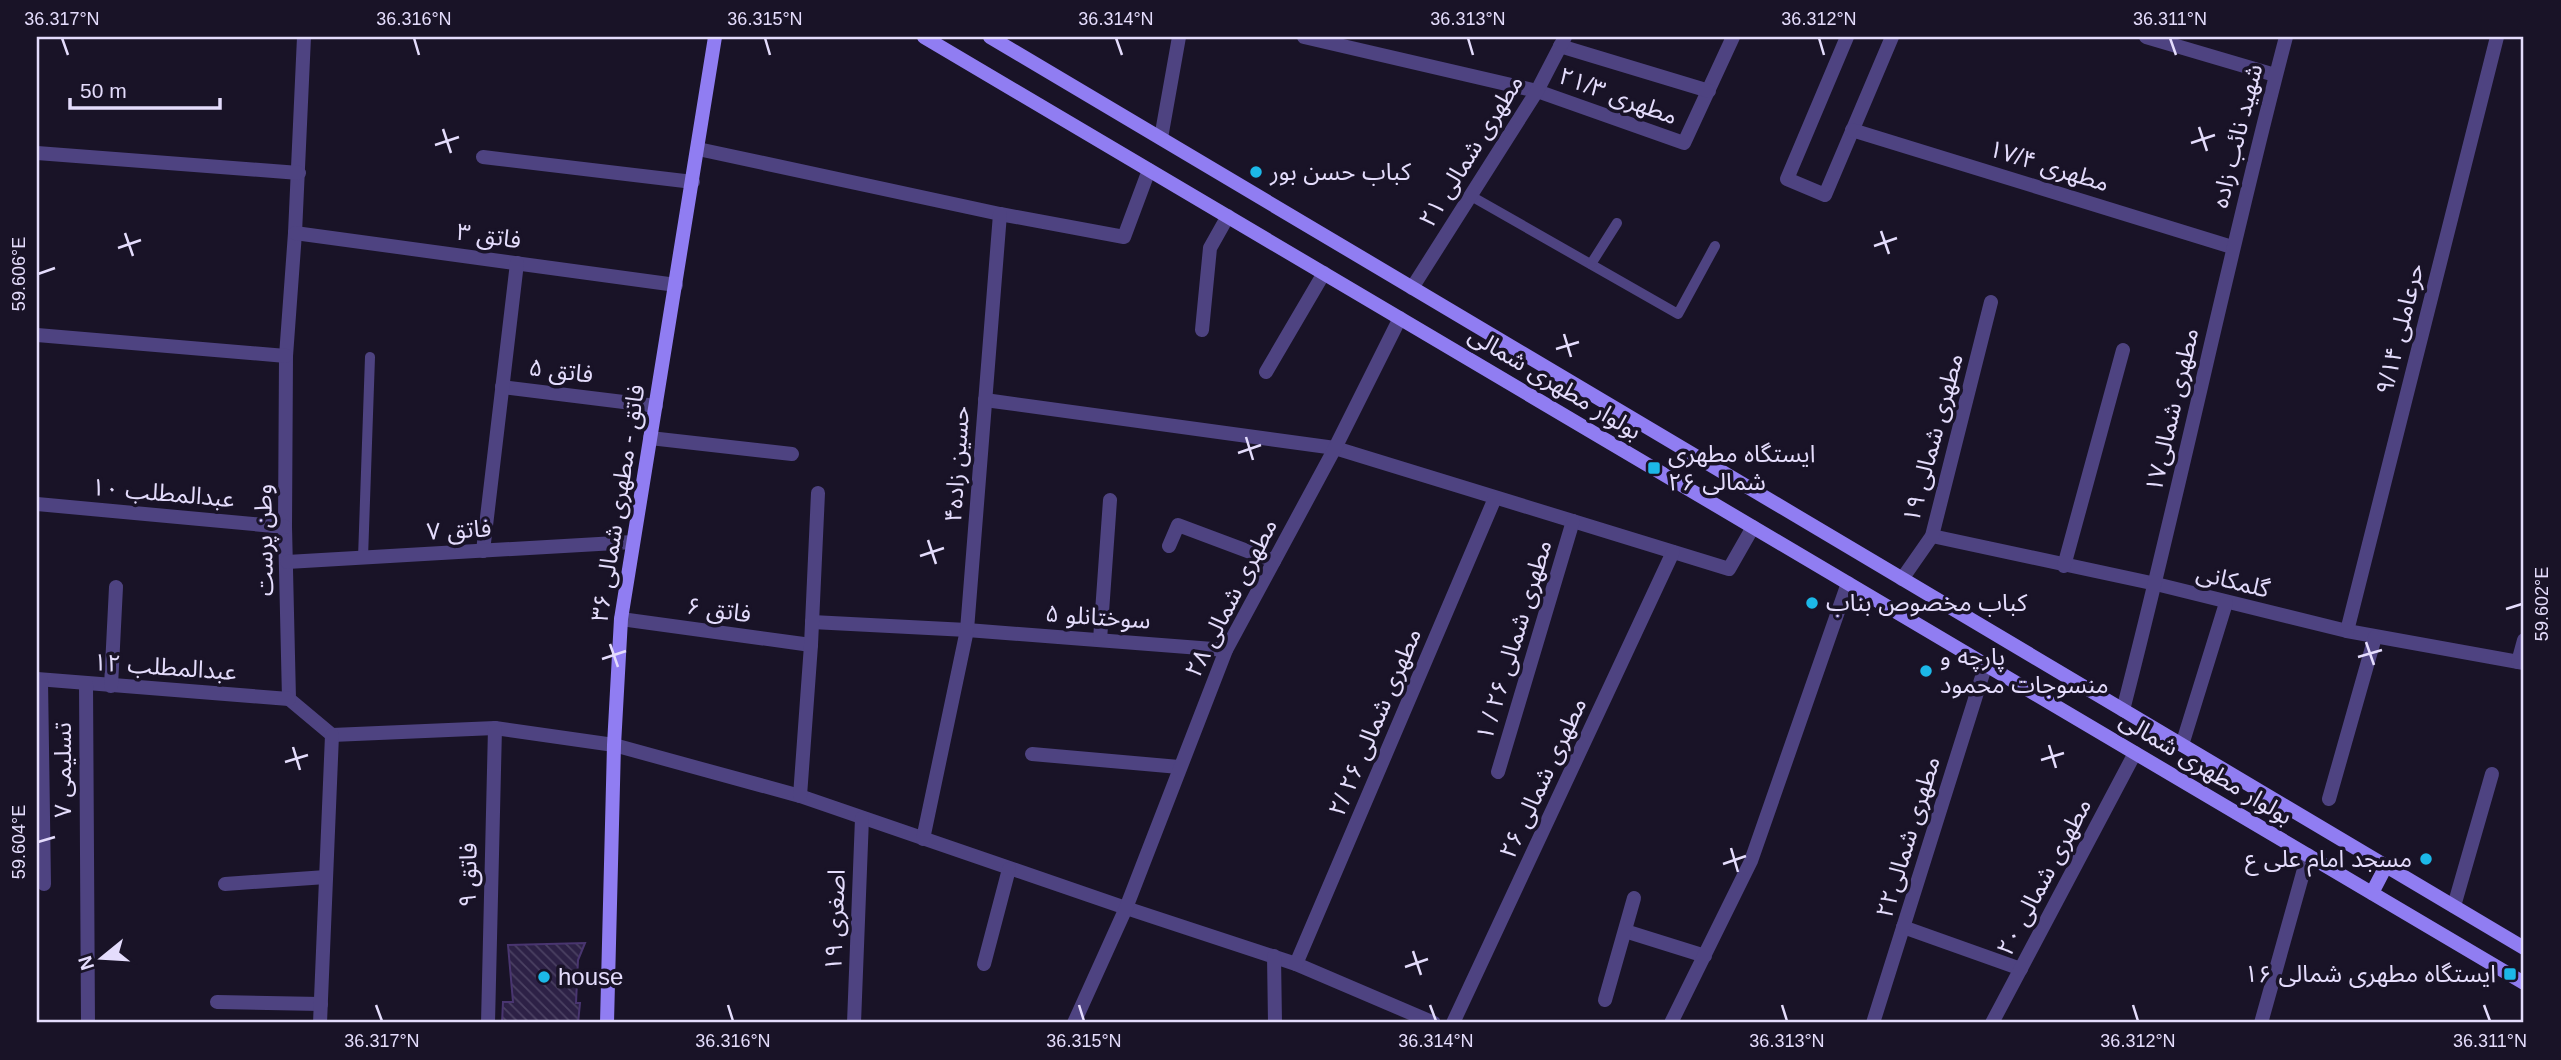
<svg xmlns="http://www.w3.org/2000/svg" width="2561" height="1060" viewBox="0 0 2561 1060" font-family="Arial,'Noto Sans Arabic',sans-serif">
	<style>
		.building { fill: url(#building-back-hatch); stroke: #493570; stroke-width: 2 }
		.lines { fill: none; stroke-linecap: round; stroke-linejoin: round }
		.lane { stroke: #4e4381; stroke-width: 10 }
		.street { stroke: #4e4381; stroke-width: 14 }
		.secondary { stroke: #907df2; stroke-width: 14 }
		.ticks { fill: none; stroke: #e4dcfc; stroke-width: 2.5 }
		.poi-dot { fill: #1cb8e8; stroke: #191327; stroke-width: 2.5 }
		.labels { text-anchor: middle; stroke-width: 7; stroke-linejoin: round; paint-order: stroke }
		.street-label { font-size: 24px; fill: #e4dcfc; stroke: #191327 }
		.poi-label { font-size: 24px; fill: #e4dcfc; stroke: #191327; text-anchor: start }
		.neatline { fill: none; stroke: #e4dcfc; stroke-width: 2.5 }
		.ticks-label { font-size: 18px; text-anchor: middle; fill: #e4dcfc }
	</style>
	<defs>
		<pattern id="building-back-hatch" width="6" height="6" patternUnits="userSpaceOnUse" patternTransform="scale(1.75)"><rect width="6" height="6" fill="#2d2146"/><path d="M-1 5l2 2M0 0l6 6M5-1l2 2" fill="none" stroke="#4b4162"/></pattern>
	</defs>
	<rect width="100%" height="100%" fill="#191327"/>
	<polygon class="building" points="585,943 578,960 576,1003 580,1003 578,1023 502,1023 503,1002 513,1002 508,945"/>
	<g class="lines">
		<g class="lane">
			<polyline points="1471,196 1678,314 1715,246"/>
			<polyline points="1591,264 1617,223"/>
			<polyline points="363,558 370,357"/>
		</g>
		<g class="street">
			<polyline points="304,37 295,233 286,356 285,527 289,699 332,735"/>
			<polyline points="1304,37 1537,91 1684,143 1733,37"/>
			<polyline points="1847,37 1787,179 1825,195 1892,37"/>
			<polyline points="2146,37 2275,75"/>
			<polyline points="1560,46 1709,91"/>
			<polyline points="1852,130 2232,247"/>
			<polyline points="1161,138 1179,37"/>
			<polyline points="698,149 1000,214 1124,237 1149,170"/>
			<polyline points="37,153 299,173"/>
			<polyline points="483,157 693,182"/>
			<polyline points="295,233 676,285"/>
			<polyline points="1412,288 1537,91 1565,37"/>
			<polyline points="1202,330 1210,248 1228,216"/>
			<polyline points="37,335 286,356"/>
			<polyline points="1266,372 1324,273"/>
			<polyline points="502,387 656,406"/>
			<polyline points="985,400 1335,448 1729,569 1753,527"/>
			<polyline points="650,438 792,454"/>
			<polyline points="37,504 285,527"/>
			<polyline points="1932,536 2156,584 2347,631 2524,663"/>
			<polyline points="1169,546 1178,525 1274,561"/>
			<polyline points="483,551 517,263"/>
			<polyline points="287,562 633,542"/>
			<polyline points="2064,566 2123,350"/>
			<polyline points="1902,579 1932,536 1991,302"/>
			<polyline points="621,619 811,645"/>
			<polyline points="812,622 967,630 1226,650"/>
			<polyline points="2347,631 2497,37"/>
			<polyline points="1100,640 1110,500"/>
			<polyline points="2518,662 2524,640"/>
			<polyline points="37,679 289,699"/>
			<polyline points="41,680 44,884"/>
			<polyline points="86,684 88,1023"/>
			<polyline points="111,686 116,587"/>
			<path d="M2123 710C2181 487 2227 260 2286 37"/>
			<polyline points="332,735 495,728 614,745 800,796 1126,908 1296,964 1434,1023"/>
			<polyline points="2182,745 2226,603"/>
			<polyline points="1032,754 1179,767"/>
			<polyline points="1498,772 1573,521"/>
			<polyline points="800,796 811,645 818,493"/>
			<polyline points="2329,799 2375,637"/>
			<polyline points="923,839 967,630 1000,214"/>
			<polyline points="225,884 326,877"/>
			<polyline points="2454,906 2492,774"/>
			<polyline points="1903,927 2021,969"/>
			<polyline points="1625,931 1705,956"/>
			<polyline points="1274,956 1275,1023"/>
			<polyline points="984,964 1009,869"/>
			<polyline points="1296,964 1495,498"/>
			<polyline points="1605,1000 1634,898"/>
			<polyline points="217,1002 321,1004"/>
			<polyline points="320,1023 332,735"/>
			<polyline points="488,1023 495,728"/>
			<polyline points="854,1023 862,818"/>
			<polyline points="1074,1023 1126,908 1226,650 1335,448 1400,318"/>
			<polyline points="1453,1023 1673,552"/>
			<polyline points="1671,1023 1751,861 1848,583"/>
			<polyline points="1873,1023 1986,664"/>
			<polyline points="1992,1023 2135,753"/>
			<polyline points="2261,1023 2308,855"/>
		</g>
		<g class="secondary">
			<polyline points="924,37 2524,983"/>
			<polyline points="990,37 2524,948"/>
			<polyline points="2372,893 2386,866"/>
			<polyline points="607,1023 614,745 621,619 715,37"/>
		</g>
	</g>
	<path class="ticks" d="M62 38 68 55M414 38 419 55M765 38 770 55M1116 38 1122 55M1468 38 1473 55M1819 38 1824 55M2170 38 2176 55M2199 127 2207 151M443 129 451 153M2191 143 2215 135M435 145 459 137M1881 231 1889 254M125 233 133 256M1874 246 1897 238M118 248 141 240M38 274 55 268M1564 334 1571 357M1556 349 1579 342M1246 437 1253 460M1238 453 1261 445M928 540 936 564M920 556 944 548M2506 609 2522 604M2366 642 2374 665M610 644 618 667M2358 657 2382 650M602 659 626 651M2049 745 2056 768M293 747 300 770M2041 760 2064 753M285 762 308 755M38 842 55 837M1731 848 1738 872M1723 864 1746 856M1413 951 1421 975M1405 967 1428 959M376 1005 382 1021M728 1005 733 1021M1079 1005 1084 1021M1430 1005 1436 1021M1782 1005 1787 1021M2133 1005 2138 1021M2484 1005 2490 1021"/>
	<g class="poi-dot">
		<circle cx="1256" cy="172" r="7"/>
		<rect x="1647" y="461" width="14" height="14" rx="3.5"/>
		<circle cx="1812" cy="603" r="7"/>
		<circle cx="1926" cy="671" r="7"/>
		<circle cx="2426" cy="859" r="7"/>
		<rect x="2503" y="967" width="14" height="14" rx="3.5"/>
		<circle cx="544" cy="977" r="7"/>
	</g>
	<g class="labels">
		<g class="street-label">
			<text transform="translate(1618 96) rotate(20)" y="8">مطهری ۲۱/۳</text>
			<text transform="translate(2237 136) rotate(-76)" y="8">شهید نائب زاده</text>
			<text transform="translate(1471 151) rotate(-58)" y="8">مطهری شمالی ۲۱</text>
			<text transform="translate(2049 166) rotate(17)" y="8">مطهری ۱۷/۴</text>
			<text transform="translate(489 236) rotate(8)" y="8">فاتق ۳</text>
			<text transform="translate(2400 329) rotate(-76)" y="8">حرعاملی ۹/۱۴</text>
			<text transform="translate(561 371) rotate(7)" y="8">فاتق ۵</text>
			<text transform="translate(1555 383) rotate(31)" y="8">بولوار مطهری شمالی</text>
			<text transform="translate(2172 410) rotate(-77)" y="8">مطهری شمالی۱۷</text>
			<text transform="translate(1933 438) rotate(-75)" y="8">مطهری شمالی ۱۹</text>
			<text transform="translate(957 464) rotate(-86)" y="8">حسین زاده۴</text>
			<text transform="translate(163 493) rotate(5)" y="8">عبدالمطلب ۱۰</text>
			<text transform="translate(618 503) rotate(-81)" y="8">فاتق - مطهری شمالی ۳۶</text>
			<text transform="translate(459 530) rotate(-3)" y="8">فاتق ۷</text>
			<text transform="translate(264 540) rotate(-91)" y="8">وطن پرست</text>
			<text transform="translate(2233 581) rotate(14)" y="8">گلمکانی</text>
			<text transform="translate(1231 598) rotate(-63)" y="8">مطهری شمالی ۲۸</text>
			<text transform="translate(719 610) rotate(8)" y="8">فاتق ۶</text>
			<text transform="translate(1098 617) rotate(4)" y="8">سوختانلو ۵</text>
			<text transform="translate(1514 640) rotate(-73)" y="8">مطهری شمالی ۲۶ / ۱</text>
			<text transform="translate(165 667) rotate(4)" y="8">عبدالمطلب ۱۲</text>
			<text transform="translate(1375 722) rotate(-67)" y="8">مطهری شمالی ۲۶ /۲</text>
			<text transform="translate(2206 768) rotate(31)" y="8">بولوار مطهری شمالی</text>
			<text transform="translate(63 770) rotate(-90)" y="8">تسلیمی ۷</text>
			<text transform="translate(1543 778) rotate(-65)" y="8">مطهری شمالی ۲۶</text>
			<text transform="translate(1908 837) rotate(-73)" y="8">مطهری شمالی۲۲</text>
			<text transform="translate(468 875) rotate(-89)" y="8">فاتق ۹</text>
			<text transform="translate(2044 877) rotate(-62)" y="8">مطهری شمالی ۲۰</text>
			<text transform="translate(835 920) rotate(-88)" y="8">اصغری ۱۹</text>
		</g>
		<g class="poi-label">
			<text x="1270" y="180">كباب حسن بور</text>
			<text x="1668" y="462">ایستگاه مطهری<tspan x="1668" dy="28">شمالی ۲۶</tspan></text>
			<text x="1826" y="611">كباب مخصوص بناب</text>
			<text x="1940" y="665">پارچه و<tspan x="1940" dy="28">منسوجات محمود</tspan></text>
			<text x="2412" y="867" text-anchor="end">مسجد امام علی ع</text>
			<text x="2496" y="982" text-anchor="end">ایستگاه مطهری شمالی ۱۶</text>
			<text x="558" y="985">house</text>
		</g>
	</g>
	<rect width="2561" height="1060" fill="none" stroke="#191327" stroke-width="77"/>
	<g transform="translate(102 958) rotate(252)" stroke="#191327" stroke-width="5" paint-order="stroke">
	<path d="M0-5L12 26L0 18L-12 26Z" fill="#e4dcfc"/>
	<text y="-10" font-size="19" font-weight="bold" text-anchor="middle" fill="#e4dcfc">N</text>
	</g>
	<path d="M70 98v10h150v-10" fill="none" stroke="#e4dcfc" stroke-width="3.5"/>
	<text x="80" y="98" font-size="21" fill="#e4dcfc" stroke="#191327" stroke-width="5" paint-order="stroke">50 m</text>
	<rect x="38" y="38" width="2484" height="983" class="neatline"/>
	<g class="ticks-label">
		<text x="62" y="25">36.317°N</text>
		<text x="414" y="25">36.316°N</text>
		<text x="765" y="25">36.315°N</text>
		<text x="1116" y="25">36.314°N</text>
		<text x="1468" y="25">36.313°N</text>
		<text x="1819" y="25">36.312°N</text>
		<text x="2170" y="25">36.311°N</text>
		<text transform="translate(19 274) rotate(-90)" y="6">59.606°E</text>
		<text transform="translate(2542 604) rotate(-90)" y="6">59.602°E</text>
		<text transform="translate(19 842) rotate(-90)" y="6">59.604°E</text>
		<text x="382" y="1047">36.317°N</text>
		<text x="733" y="1047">36.316°N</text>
		<text x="1084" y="1047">36.315°N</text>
		<text x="1436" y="1047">36.314°N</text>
		<text x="1787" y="1047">36.313°N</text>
		<text x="2138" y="1047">36.312°N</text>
		<text x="2490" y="1047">36.311°N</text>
	</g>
</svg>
